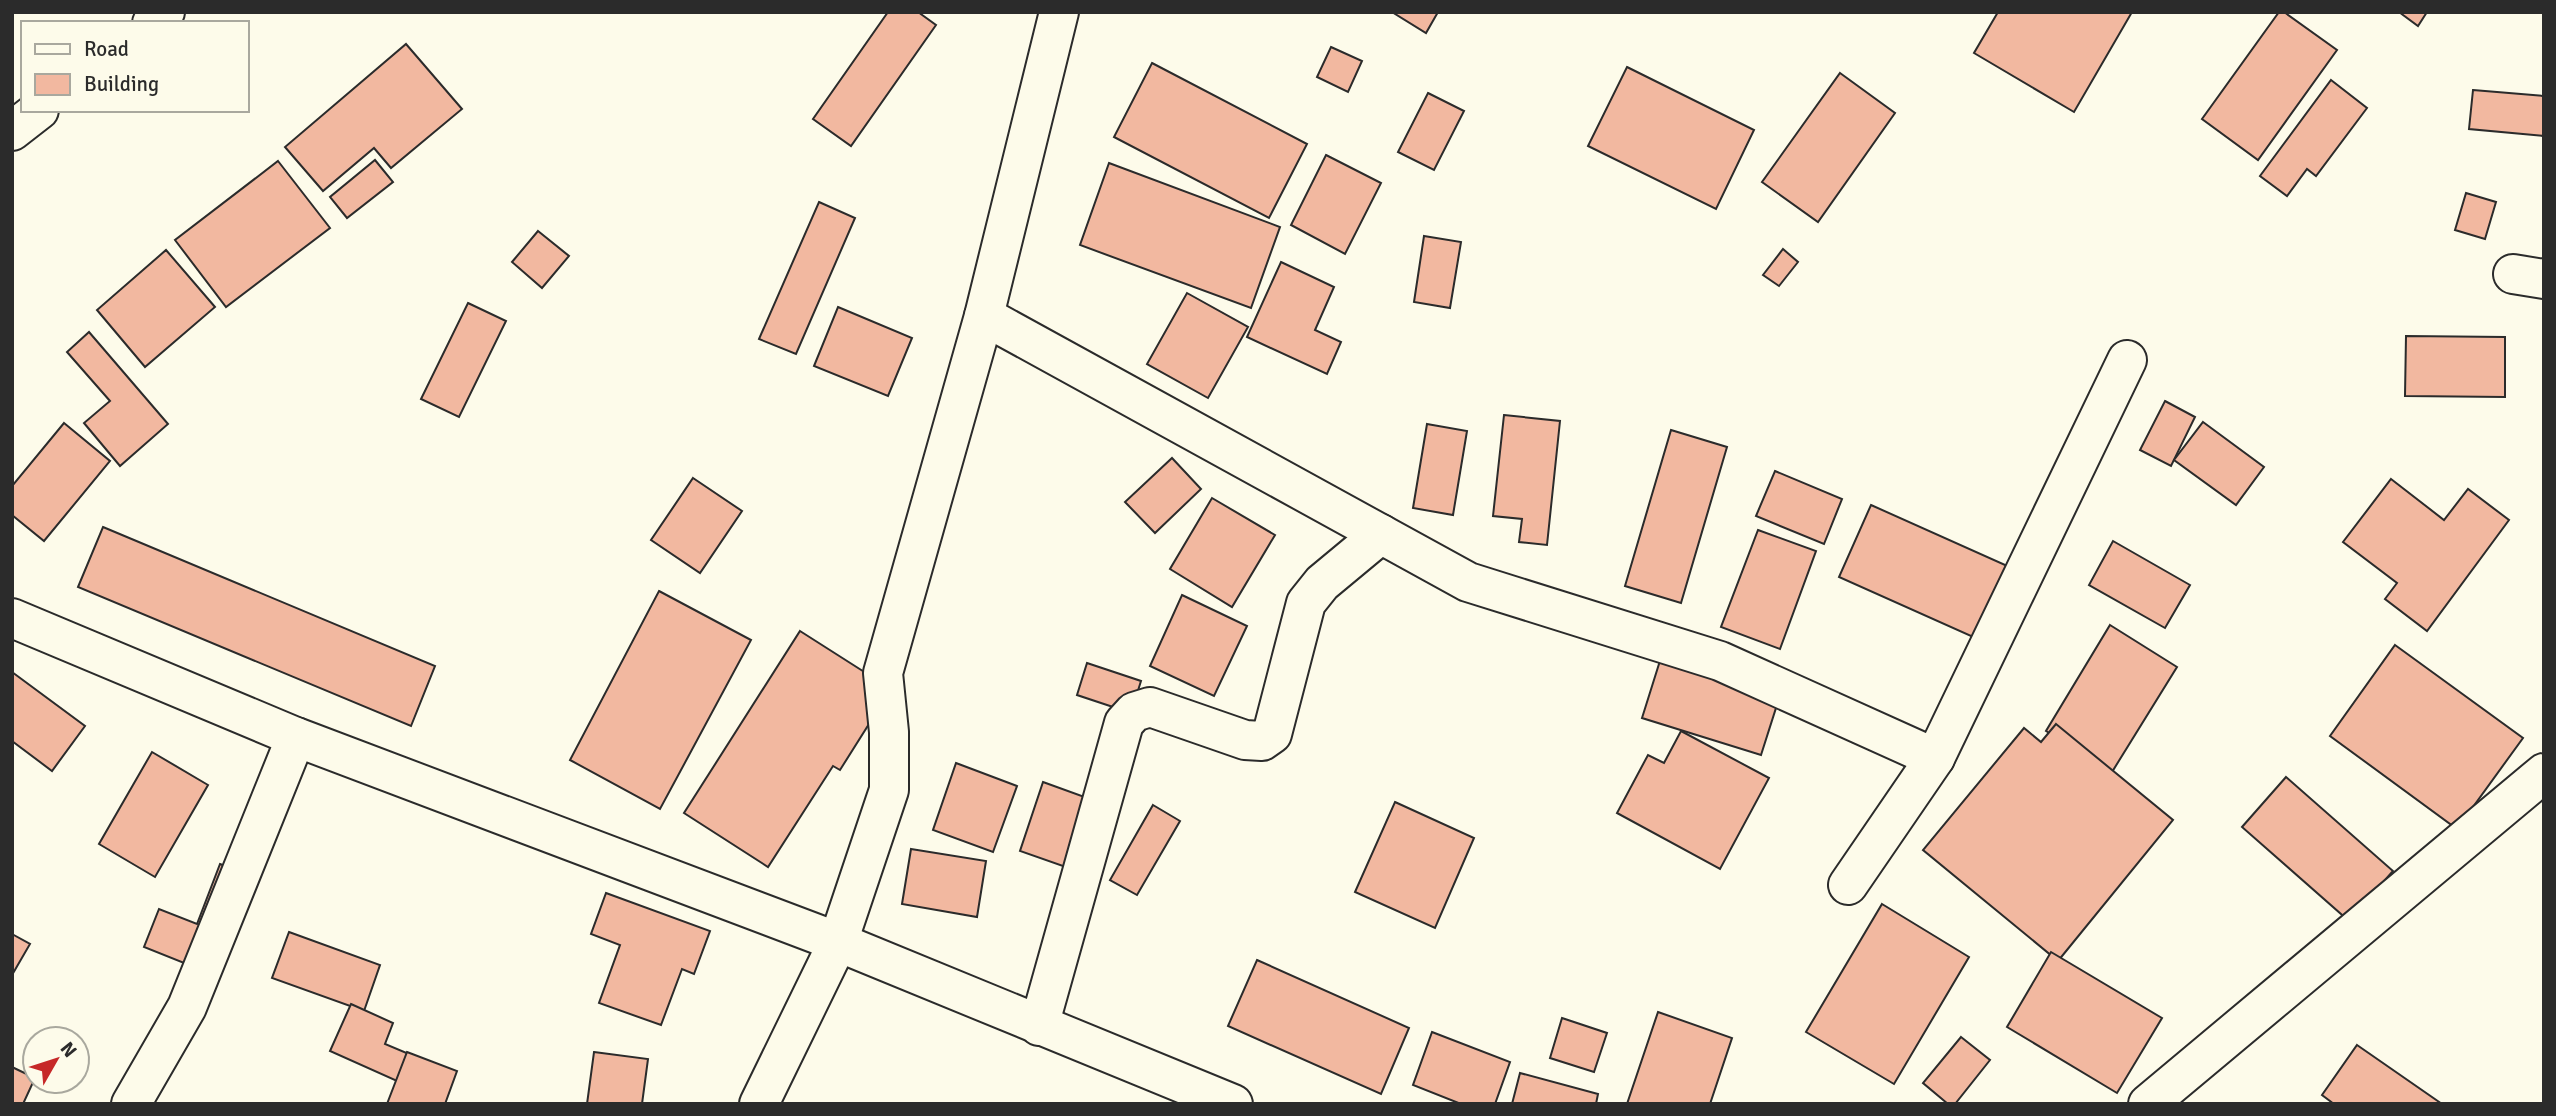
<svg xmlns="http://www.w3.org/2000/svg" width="2556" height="1116" viewBox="0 0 2556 1116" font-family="Signika,sans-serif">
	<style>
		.building { fill: #f2b8a0; stroke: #2b2b2b; stroke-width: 2 }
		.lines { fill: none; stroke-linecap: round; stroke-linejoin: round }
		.minor-casing { stroke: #2b2b2b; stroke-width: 42 }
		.secondary-casing { stroke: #2b2b2b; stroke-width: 42 }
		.trunk-casing { stroke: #2b2b2b; stroke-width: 42 }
		.minor { stroke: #fdfbea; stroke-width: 38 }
		.secondary { stroke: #fdfbea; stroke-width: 38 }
		.trunk { stroke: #fdfbea; stroke-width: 38 }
	</style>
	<rect width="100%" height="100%" fill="#fdfbea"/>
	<g class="building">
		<polygon points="888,12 918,12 936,25 851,146 813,119"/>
		<polygon points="1392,12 1438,12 1426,33"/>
		<polygon points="1998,12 2132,12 2074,112 1974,53"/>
		<polygon points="2279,12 2284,12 2337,50 2258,160 2202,119"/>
		<polygon points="2399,12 2427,12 2418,26"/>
		<polygon points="406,44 462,109 391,168 374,148 323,191 285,147"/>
		<polygon points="1331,47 1362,61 1348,92 1317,77"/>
		<polygon points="1152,63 1307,144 1269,218 1114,137"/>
		<polygon points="1627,67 1754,130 1716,209 1588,146"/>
		<polygon points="1840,73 1895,113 1818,222 1762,182"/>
		<polygon points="2331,80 2367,108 2316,176 2307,169 2287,196 2260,176"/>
		<polygon points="2473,90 2544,96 2544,136 2469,129"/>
		<polygon points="1428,93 1464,111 1434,170 1398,152"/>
		<polygon points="1326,155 1381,183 1345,254 1291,225"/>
		<polygon points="375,160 393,182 347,218 330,197"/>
		<polygon points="278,161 330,228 226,307 175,240"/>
		<polygon points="1109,163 1280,227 1251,308 1080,245"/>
		<polygon points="2466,193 2496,202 2485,239 2455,230"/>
		<polygon points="819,202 855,218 796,354 759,339"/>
		<polygon points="538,231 569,256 542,288 512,262"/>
		<polygon points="1424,236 1461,242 1450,308 1414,302"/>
		<polygon points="1783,249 1798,262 1779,286 1763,275"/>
		<polygon points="166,250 215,307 145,367 97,310"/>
		<polygon points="1281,262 1334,287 1315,330 1341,342 1327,374 1247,337"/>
		<polygon points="1187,293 1248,327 1208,398 1147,364"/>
		<polygon points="468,303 506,321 459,417 421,399"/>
		<polygon points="838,307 912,338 888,396 814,366"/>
		<polygon points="89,332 168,424 120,466 84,423 110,401 67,352"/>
		<polygon points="2406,336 2505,337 2505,397 2405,396"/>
		<polygon points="2165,401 2195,417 2171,466 2140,450"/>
		<polygon points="1504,415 1560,421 1547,545 1519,542 1522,519 1493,516"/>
		<polygon points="2203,422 2264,467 2236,505 2174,460"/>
		<polygon points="64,423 110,461 44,541 12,515 12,486"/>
		<polygon points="1427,424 1467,431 1453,515 1413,508"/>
		<polygon points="1671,430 1727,447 1681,603 1625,586"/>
		<polygon points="1172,458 1201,489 1155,533 1125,502"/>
		<polygon points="1775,471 1842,499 1824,544 1756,516"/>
		<polygon points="693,478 742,511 700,573 651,540"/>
		<polygon points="2391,479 2444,520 2468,489 2509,520 2427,631 2385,599 2397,583 2343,542"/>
		<polygon points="1212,498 1275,535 1232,607 1170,569"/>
		<polygon points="1871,505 2032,577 2000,649 1839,577"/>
		<polygon points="103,527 435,666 411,726 78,587"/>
		<polygon points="1758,530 1816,551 1780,649 1721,627"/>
		<polygon points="2113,541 2190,585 2165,628 2089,585"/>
		<polygon points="659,591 751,640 660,809 570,760"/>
		<polygon points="1182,595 1247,626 1214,696 1150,666"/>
		<polygon points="2110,625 2177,667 2112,772 2046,731"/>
		<polygon points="800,631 891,689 840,770 833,766 768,867 684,813"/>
		<polygon points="2395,645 2523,738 2457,829 2330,736"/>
		<polygon points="1664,648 1783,686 1761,755 1642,718"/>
		<polygon points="1087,663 1141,681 1131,713 1077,695"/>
		<polygon points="12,672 85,726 52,771 12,741"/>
		<polygon points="2056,724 2173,820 2058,961 1923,850 2024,728 2041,742"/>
		<polygon points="1681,731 1769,778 1720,869 1617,813 1648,755 1664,763"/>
		<polygon points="152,752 208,785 155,877 99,844"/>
		<polygon points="956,763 1017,786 993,852 933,830"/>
		<polygon points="2286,777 2393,871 2349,921 2242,827"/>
		<polygon points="1043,782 1104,804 1080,872 1020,851"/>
		<polygon points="1395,802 1474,838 1435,928 1355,892"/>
		<polygon points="1153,805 1180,821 1137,895 1110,880"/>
		<polygon points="911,849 986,861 977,917 902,904"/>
		<polygon points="220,864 258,879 219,977 144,947 159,909 197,924"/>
		<polygon points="606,893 710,931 694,974 682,969 661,1025 599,1003 620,945 591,934"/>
		<polygon points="1882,904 1969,957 1894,1084 1806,1032"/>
		<polygon points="289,932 380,965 364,1011 272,978"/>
		<polygon points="12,934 30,944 12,975"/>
		<polygon points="2051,952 2162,1018 2117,1093 2007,1027"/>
		<polygon points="1257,960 1409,1028 1381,1094 1228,1026"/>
		<polygon points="351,1004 393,1023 385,1044 409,1054 397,1081 330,1051"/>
		<polygon points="1658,1012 1732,1038 1710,1104 1627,1104"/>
		<polygon points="1562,1018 1607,1033 1594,1072 1550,1058"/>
		<polygon points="1432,1032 1510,1062 1495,1104 1461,1104 1413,1085"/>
		<polygon points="1961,1037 1990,1060 1955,1104 1948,1104 1923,1083"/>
		<polygon points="2357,1045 2442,1104 2334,1104 2322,1095"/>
		<polygon points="407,1052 457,1071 445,1104 387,1104"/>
		<polygon points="594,1052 648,1059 642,1104 587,1104"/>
		<polygon points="12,1067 35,1078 23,1104 12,1104"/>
		<polygon points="1520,1073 1598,1094 1596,1104 1512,1104"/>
	</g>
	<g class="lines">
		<defs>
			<g id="minor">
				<polyline points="2513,274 2544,279"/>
				<polyline points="984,316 1468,582 1720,661 1935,758"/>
				<polyline points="1848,885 1935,758 2127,360"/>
				<polyline points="1039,1026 1124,723 1134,712 1150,707 1245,740 1262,741 1272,734 1306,603 1322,583 1381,534"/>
				<polyline points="131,1104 187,1007 296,737"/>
				<polyline points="759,1104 838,942 889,790 889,732 883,673 984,316 1059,12"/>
				<polyline points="2148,1104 2544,773"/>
			</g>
			<polyline id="secondary" points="12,618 296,737 838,942 1233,1104"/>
			<g id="trunk">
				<polyline points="152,23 165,12"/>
				<polyline points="12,131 39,110"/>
			</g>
		</defs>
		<use href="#minor" class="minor-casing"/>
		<use href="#secondary" class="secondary-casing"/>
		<use href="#trunk" class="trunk-casing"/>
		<use href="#minor" class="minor"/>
		<use href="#secondary" class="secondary"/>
		<use href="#trunk" class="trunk"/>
	</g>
	<rect width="2556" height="1116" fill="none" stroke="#2b2b2b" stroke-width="28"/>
	<rect x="21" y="21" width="228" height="91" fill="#fdfbea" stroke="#a9a89e" stroke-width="2"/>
	<rect x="35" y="44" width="35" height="10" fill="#fdfbea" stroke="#a9a89e" stroke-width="2"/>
	<text x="84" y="56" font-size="21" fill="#2b2b2b">Road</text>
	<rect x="35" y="74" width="35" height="21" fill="#f2b8a0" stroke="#a9a89e" stroke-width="2"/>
	<text x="84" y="91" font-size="21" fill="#2b2b2b">Building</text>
	<g transform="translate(56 1060) rotate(51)"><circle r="33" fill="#fdfbea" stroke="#a9a89e" stroke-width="2"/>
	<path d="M0-5L12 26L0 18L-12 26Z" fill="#c62828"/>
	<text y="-10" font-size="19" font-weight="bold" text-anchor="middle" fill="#2b2b2b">N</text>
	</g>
</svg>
